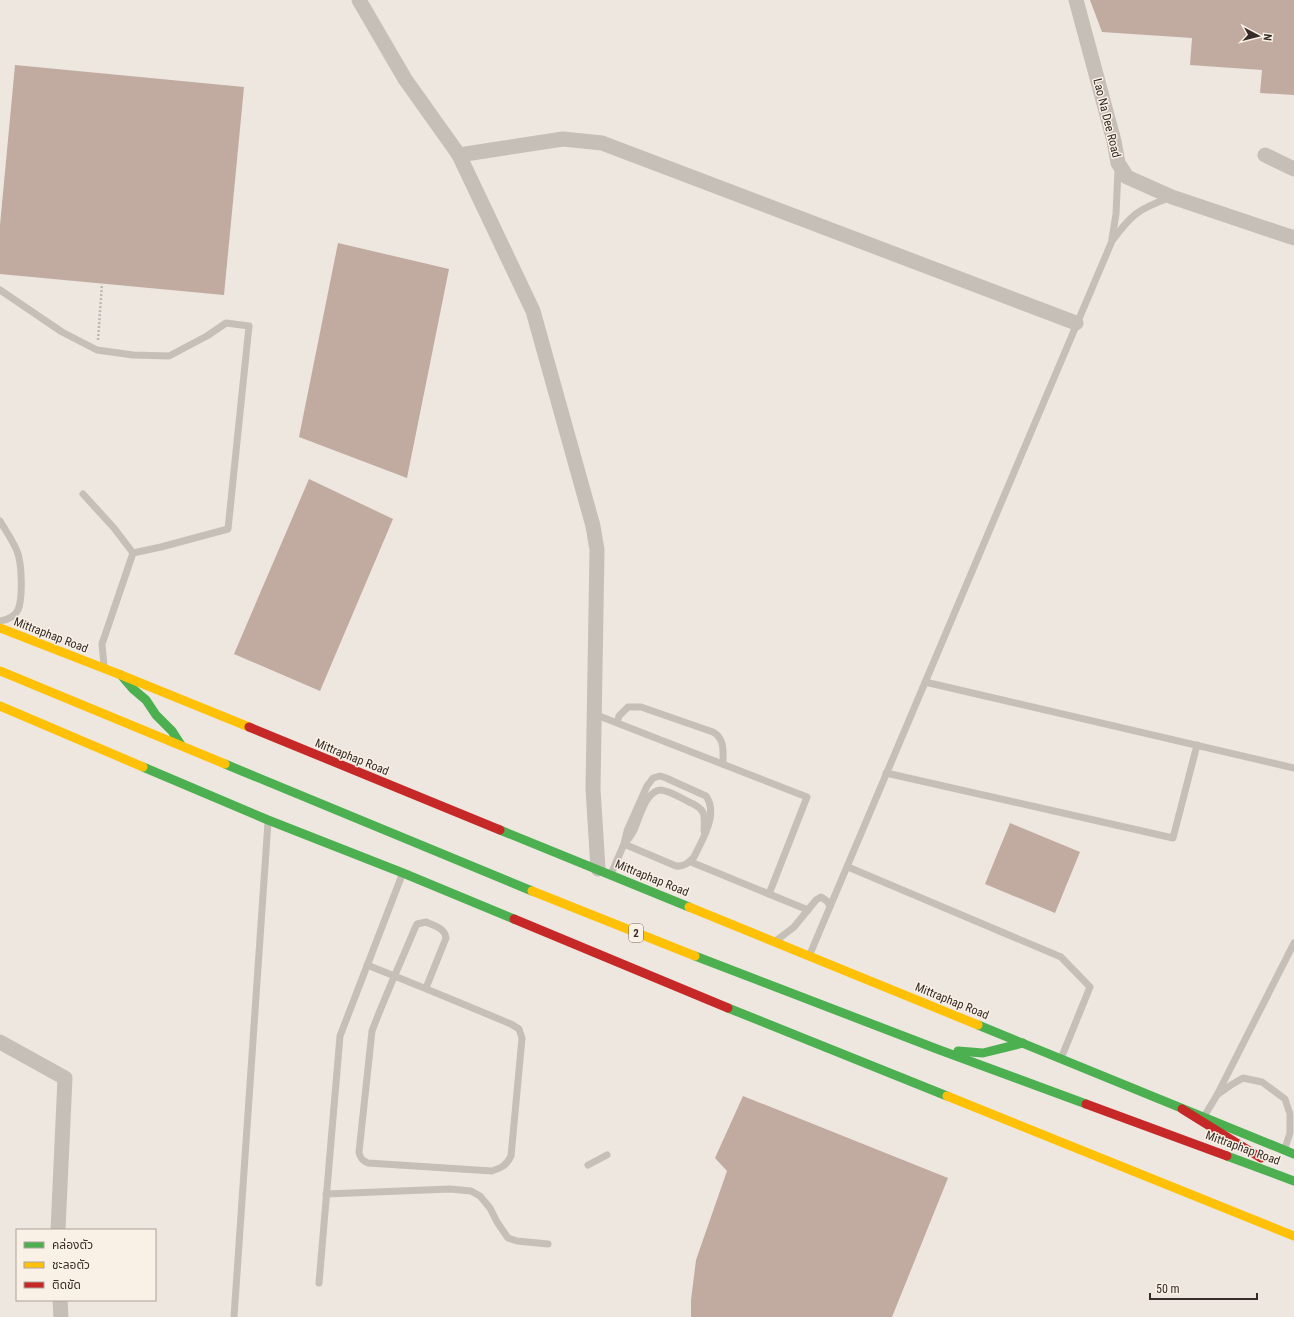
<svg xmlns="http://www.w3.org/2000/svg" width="1294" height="1317" viewBox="0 0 1294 1317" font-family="'Roboto Condensed','Noto Sans Thai',sans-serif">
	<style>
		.building { fill: #c1aaa0 }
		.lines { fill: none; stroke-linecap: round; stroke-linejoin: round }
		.path { stroke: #beb7b1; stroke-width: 2.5; stroke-dasharray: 2 2; stroke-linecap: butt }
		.lane { stroke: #c6bfb8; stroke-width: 7 }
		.street { stroke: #c6bfb8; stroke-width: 15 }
		.fast { stroke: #4caf50; stroke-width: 9 }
		.slow { stroke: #ffc107; stroke-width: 9 }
		.jam { stroke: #c62828; stroke-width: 9 }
		.labels { text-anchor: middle; stroke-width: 3; stroke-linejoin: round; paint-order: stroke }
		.shield { fill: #faf1e6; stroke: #726760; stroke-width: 1 }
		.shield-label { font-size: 11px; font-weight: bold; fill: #372c27 }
		.street-label { font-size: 12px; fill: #372c27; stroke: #faf1e6 }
	</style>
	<rect width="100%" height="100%" fill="#ede7e0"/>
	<g class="building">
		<polygon points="1090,0 1294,0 1294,95 1260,93 1262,70 1190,65 1192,38 1102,32"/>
		<polygon points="15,65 244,87 224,295 0,274 0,225"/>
		<polygon points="338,243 449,269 407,478 299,437"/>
		<polygon points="309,479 393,519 320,691 234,654"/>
		<polygon points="1010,823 1080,852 1055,913 985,884"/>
		<polygon points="743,1096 948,1178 892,1317 691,1317 691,1300 696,1260 727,1171 715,1158"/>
	</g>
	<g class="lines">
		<polyline class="path" points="98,340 102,284"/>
		<g class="lane">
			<polyline points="1112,239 1116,214 1118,170"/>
			<polyline points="0,290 62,332 97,350 133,355 169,356 207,336 226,323 249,326 228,529 161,547 133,553 102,644 104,666"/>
			<polyline points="83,494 114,528 133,553"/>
			<path d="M0 521C6 531 13 541 17 551 22 563 23 598 18 610 14 617 8 620 0 621"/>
			<polyline points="925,682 1294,768"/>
			<polyline points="594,714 807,797 769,894"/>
			<path d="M617 722 619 716 628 707H641L713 732C725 739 723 751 723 764"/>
			<polyline points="886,773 1173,838 1197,745"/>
			<path d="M626 842C628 839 631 836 633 832 639 821 645 790 661 790 670 791 681 798 689 802 706 809 705 815 704 831"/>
			<polyline points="691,862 808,910"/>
			<polyline points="848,867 1061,957 1090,987 1062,1056"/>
			<path d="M611 874 624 844 627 831 647 786 653 778 660 776 666 778 706 796C719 814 702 840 694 857 689 863 684 867 676 866L624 844"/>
			<polyline points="777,940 794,927 816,900 821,897 827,901 830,906"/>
			<path d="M810 954 1112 241C1131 215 1138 209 1169 198"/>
			<path d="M367 965C415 984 463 1004 511 1024L519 1029 522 1038 511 1156C507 1165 501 1168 492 1171L368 1163C362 1161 360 1158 359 1152L372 1031C385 996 401 962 415 928L417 924 426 922C434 926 445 928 446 938L426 988"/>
			<polyline points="1217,1095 1294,943"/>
			<polyline points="1205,1115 1217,1095 1231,1085 1243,1078 1262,1082 1285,1099 1290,1114 1290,1133 1285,1148"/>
			<polyline points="588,1165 607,1155"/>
			<polyline points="326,1194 450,1189 471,1191 480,1196 490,1208 497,1222 508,1238 517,1241 548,1244"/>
			<polyline points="319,1283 340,1036 402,875"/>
			<polyline points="234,1317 268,822"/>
		</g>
		<g class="street">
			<polyline points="359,0 405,79 459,155 533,311 593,526 597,550 593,789 598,869"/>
			<polyline points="1076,0 1114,141 1118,163 1127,177 1172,197 1294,238"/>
			<polyline points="459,155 563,139 602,143 1076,323"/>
			<polyline points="1265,155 1294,169"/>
			<polyline points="0,1042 65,1078 58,1230"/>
			<polyline points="60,1300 61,1317"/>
		</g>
		<g class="fast">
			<polyline points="121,675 133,689 146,700 156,715 172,731 181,745"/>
			<polyline points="225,764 532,891"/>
			<polyline points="143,767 268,820 403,873 514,919"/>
			<polyline points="500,830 689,907"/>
			<polyline points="695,956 937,1049 1086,1104"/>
			<polyline points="728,1008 947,1096"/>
			<polyline points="978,1025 1294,1154"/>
			<polyline points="958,1051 983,1053 1023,1043"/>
			<polyline points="1227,1156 1294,1181"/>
		</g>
		<g class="slow">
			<polyline points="0,628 121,675 249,727"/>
			<polyline points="0,671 225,764"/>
			<polyline points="0,706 143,767"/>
			<polyline points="532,891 695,956"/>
			<polyline points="689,907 978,1025"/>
			<polyline points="947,1096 1294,1236"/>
		</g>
		<g class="jam">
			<polyline points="249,727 500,830"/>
			<polyline points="514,919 728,1008"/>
			<polyline points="1086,1104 1227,1156"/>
			<polyline points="1182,1109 1261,1158"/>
		</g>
	</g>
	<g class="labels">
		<rect class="shield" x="629" y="924" width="14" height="18" rx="3"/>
		<g class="shield-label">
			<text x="636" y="937">2</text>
		</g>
		<g class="street-label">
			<text transform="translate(1107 118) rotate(76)" y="4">Lao Na Dee Road</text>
			<text transform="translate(51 635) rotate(21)" y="4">Mittraphap Road</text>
			<text transform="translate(352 757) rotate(22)" y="4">Mittraphap Road</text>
			<text transform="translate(652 878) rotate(22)" y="4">Mittraphap Road</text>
			<text transform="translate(952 1001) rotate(22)" y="4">Mittraphap Road</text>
			<text transform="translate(1243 1148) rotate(20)" y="4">Mittraphap Road</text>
		</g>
	</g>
	<rect x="16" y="1229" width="140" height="72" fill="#faf1e6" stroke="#aca29a"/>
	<rect x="24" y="1242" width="20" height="6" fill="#4caf50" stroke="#aca29a"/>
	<text x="52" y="1249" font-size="12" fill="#372c27">คล่องตัว</text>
	<rect x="24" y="1262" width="20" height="6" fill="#ffc107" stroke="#aca29a"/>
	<text x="52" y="1269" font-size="12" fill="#372c27">ชะลอตัว</text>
	<rect x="24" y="1282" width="20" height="6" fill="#c62828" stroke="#aca29a"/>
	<text x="52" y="1289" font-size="12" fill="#372c27">ติดขัด</text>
	<g transform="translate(1258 36) rotate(97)" stroke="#faf1e6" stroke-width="3" paint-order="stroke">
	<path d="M0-3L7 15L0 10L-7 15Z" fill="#372c27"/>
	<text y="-6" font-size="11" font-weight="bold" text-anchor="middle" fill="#372c27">N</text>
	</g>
	<path d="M1150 1293v6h107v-6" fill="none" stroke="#372c27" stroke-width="2"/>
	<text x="1156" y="1293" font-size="12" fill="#372c27" stroke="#faf1e6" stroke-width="3" paint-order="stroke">50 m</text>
</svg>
